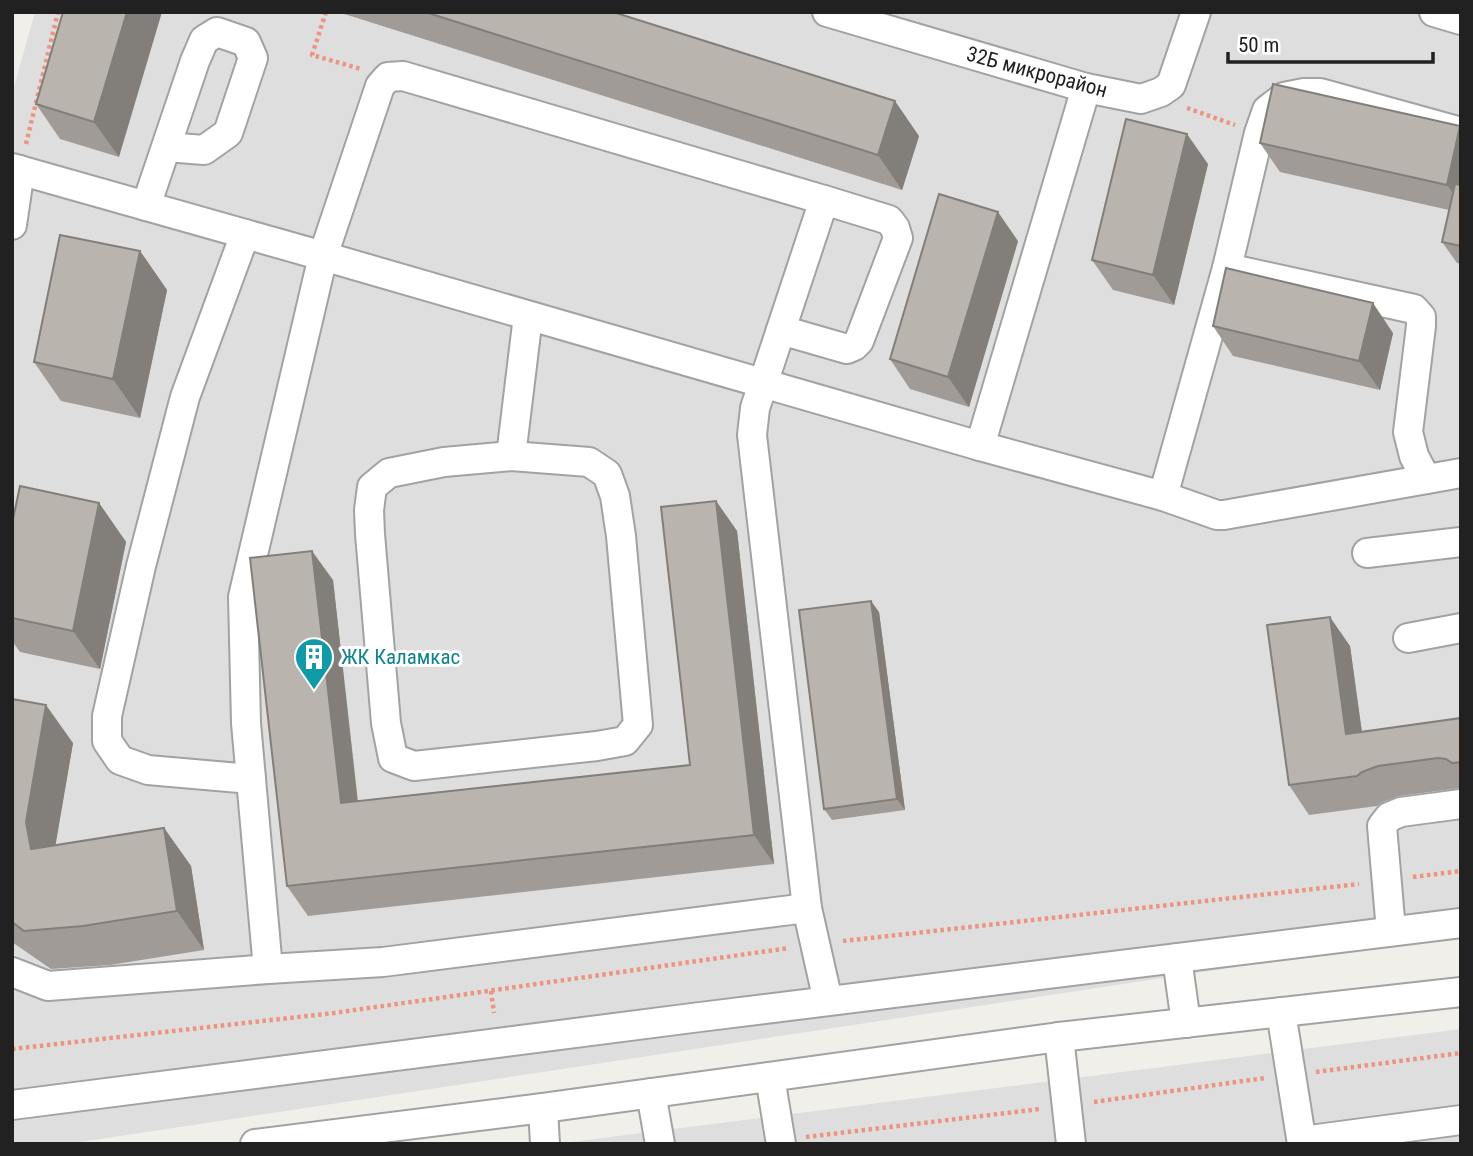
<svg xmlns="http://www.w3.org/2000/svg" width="1473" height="1156" viewBox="0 0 1473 1156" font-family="'Roboto Condensed',sans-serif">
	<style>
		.residential { fill: #dfdede }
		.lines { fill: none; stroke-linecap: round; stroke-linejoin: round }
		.minor-casing { stroke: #a2a2a2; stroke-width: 32 }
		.path { stroke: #eb9480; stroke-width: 4.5; stroke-dasharray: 3.5 3.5; stroke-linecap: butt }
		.minor { stroke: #fff; stroke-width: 28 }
		.wall { fill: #a09b96 }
		.shaded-wall { fill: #827e7a }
		.building { fill: #bab4af; stroke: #827e7a; stroke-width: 2 }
		.labels { text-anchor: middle; stroke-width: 6; stroke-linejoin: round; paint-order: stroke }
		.street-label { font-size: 21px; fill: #212121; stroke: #fff }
		.culture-label { font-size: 21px; fill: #0d838f; stroke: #fff; text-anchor: start }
	</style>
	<rect width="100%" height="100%" fill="#f0efe9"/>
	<g class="residential">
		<polygon points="35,12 1461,12 1461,933 67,1144 12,1144 12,94"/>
		<polygon points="1461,1029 1461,1144 555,1144"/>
	</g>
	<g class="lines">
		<defs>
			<g id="minor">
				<polyline points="827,12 1086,88 1141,99 1161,92 1171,85 1196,12"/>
				<polyline points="1434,12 1461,20"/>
				<polygon points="403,76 824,200 755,408 752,435 807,908 383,962 268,969 246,723 243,597 323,256 380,86 388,77"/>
				<polyline points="12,168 323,256 980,446 1086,88"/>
				<polyline points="146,206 195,61 204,40 217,32 246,42 253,58 228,133 204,150 166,147"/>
				<polyline points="12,225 20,170"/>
				<polyline points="245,234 185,397 141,566 107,716 107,741 120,760 148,770 251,779"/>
				<polyline points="1227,268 1259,133 1267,110 1284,97 1304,93 1320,93 1461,132"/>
				<polyline points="781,330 847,349 854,346 859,341 898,238 895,228 889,220 824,200"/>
				<polyline points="980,446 1163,496 1217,515 1224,515 1461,473"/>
				<polygon points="511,456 589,462 607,474 615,496 621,536 638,725 625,741 597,746 414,766 393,758 386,723 370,534 369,510 372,487 389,473 444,462"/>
				<polyline points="511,456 528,316"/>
				<polyline points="1163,496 1227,268 1414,309 1421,317 1421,326 1408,432 1414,456 1426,479"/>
				<polyline points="1367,553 1461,542"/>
				<polyline points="1408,638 1461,628"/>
				<polyline points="807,908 828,1001"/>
				<polyline points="1391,931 1382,826 1389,817 1401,812 1461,804"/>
				<polyline points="1177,958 1186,1023"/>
				<polyline points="12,972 48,986 268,969"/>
				<polyline points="1281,1012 1302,1144"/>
				<polyline points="1059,1037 1071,1144"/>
				<polyline points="770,1077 781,1144"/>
				<polyline points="651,1093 660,1144"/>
				<polyline points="12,1105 700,1017 1461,923"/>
				<polyline points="543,1108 545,1144"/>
				<polyline points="1302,1141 1461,1120"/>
				<polyline points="255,1144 543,1108 1059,1037 1461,992"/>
			</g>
		</defs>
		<use href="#minor" class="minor-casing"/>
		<g class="path">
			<polyline points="326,12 312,55 361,69"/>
			<polyline points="1187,108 1235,125"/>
			<polyline points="26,144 58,12"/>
			<polyline points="1413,877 1461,871"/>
			<polyline points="843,941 1359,884"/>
			<polyline points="491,991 494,1013"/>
			<polyline points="12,1049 334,1013 789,948"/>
			<polyline points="1316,1072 1461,1053"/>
			<polyline points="1094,1102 1265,1078"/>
			<polyline points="806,1137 1040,1109"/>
		</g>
		<use href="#minor" class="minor"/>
	</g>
	<g class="wall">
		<polygon points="63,12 119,157 60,139 36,104"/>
		<polygon points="338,12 613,12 919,136 902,190"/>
		<polygon points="1460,126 1461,246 1449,210 1280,172 1260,143"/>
		<polygon points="1208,164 1174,305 1113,290 1092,260"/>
		<polygon points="1018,241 969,407 910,389 890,359"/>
		<polygon points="1442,242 1461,246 1461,264 1457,263"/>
		<polygon points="140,251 167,290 140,418 61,401 34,362"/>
		<polygon points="1213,326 1393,333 1380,390 1233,356"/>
		<polygon points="716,501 737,531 774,864 308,916 287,886 333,580 358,801 690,765"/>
		<polygon points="99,503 126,542 100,669 20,652 12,641 12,524"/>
		<polygon points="879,612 905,810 832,820 824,809"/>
		<polygon points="1350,646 1362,732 1461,718 1461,788 1399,796 1383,802 1377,806 1309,815 1289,785"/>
		<polygon points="12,699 73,743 55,845 164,828 191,866 204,950 110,965 51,969 12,942"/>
	</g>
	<g class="shaded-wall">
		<polygon points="127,12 162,12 119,157 94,122"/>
		<polygon points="895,101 919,136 902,190 878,155"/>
		<polygon points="1460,126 1461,127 1461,204 1447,185"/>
		<polygon points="1187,134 1208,164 1174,305 1153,275"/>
		<polygon points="998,212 1018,241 969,407 948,377"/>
		<polygon points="140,251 167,290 140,418 113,379"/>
		<polygon points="1373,303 1393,333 1380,390 1359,361"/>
		<polygon points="716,501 737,531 774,864 754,835"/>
		<polygon points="99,503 126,542 100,669 73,631"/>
		<polygon points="312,551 333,580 361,833 341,803"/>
		<polygon points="871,601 879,612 905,810 897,799"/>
		<polygon points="1330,617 1350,646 1366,763 1346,734"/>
		<polygon points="46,705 73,743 53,860 31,849 26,822"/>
		<polygon points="164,828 191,866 204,950 177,911"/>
	</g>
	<g class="building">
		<polygon points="63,12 127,12 94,122 36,104"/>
		<polygon points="425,12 613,12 895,101 878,155"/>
		<polygon points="1273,84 1460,126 1447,185 1260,143"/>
		<polygon points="1126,119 1187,134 1153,275 1092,260"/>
		<polygon points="1455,184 1461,185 1461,246 1442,242"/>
		<polygon points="939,194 998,212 948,377 890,359"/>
		<polygon points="60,235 140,251 113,379 34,362"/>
		<polygon points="1226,268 1373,303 1359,361 1213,326"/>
		<polygon points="20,486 99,503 73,631 12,618 12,524"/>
		<polygon points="716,501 754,835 287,886 250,558 312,551 341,803 690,765 661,507"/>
		<polygon points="871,601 897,799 824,809 799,610"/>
		<polygon points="1330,617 1346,734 1461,718 1461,762 1452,763 1446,759 1438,758 1378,766 1362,772 1357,776 1289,785 1267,625"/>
		<polygon points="12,699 46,705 26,822 31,849 164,828 177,911 83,926 24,931 12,922"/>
	</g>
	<defs>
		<symbol id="building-pin" viewBox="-11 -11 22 30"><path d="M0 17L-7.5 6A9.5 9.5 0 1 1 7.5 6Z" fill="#0f9aa8" stroke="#fff"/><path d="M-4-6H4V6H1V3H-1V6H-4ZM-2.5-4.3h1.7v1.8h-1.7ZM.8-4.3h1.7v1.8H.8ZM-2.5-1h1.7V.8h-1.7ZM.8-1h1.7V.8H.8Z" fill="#fff"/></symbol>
	</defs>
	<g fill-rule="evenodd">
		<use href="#building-pin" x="292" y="635" width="44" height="60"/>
	</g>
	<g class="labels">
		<g class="street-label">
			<text transform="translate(1037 72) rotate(15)" y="7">32Б микрорайон</text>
		</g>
		<g class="culture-label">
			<text x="341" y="664">ЖК Каламкас</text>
		</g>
	</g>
	<rect width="1473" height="1156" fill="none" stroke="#212121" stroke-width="28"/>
	<path d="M1228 52v10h205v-10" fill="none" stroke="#212121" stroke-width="3.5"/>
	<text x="1238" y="52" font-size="21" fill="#212121" stroke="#ffffff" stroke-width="5" paint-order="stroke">50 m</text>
</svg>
